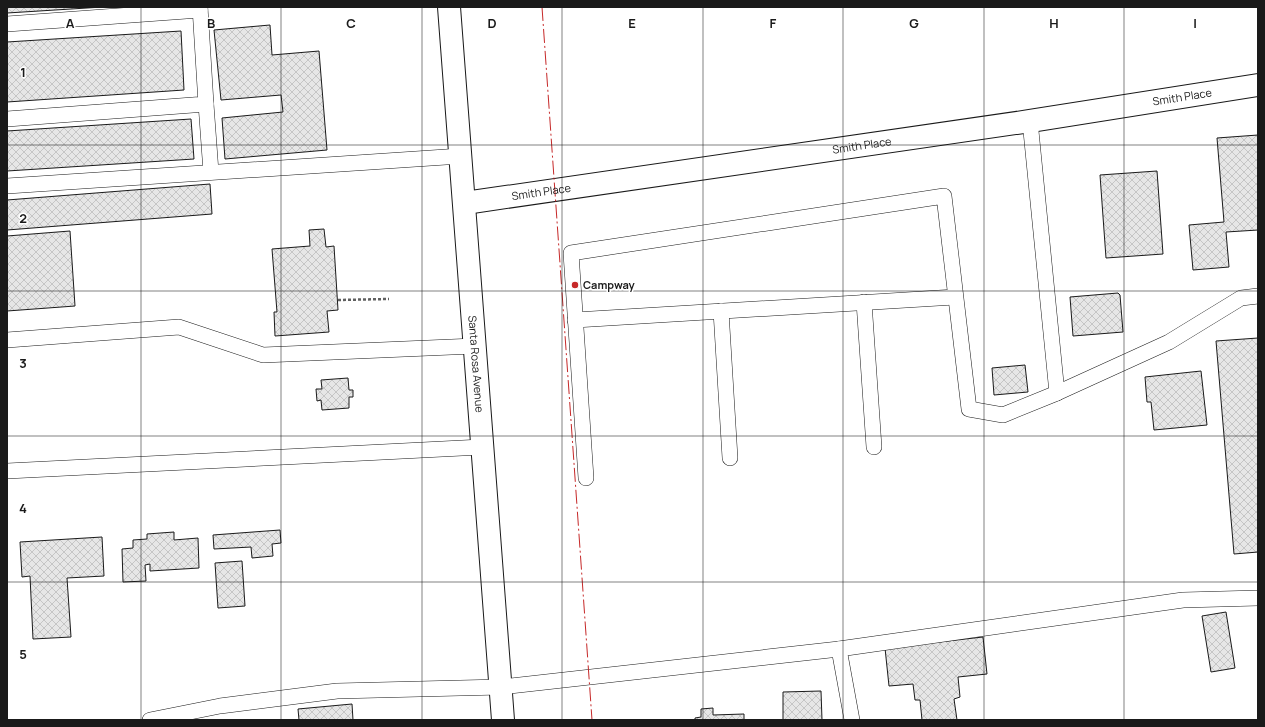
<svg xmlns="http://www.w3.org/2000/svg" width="1265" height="727" viewBox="0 0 1265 727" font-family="Manrope,sans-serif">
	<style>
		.building { fill: url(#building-cross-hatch); stroke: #1a1a1a }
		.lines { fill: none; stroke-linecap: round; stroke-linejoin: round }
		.lane-casing { stroke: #1a1a1a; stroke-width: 16 }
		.street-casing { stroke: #1a1a1a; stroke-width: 24 }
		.secondary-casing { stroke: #1a1a1a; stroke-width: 24 }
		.path { stroke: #5f5f5f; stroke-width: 2.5; stroke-dasharray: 3 2; stroke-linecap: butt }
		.lane { stroke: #fff; stroke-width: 15 }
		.street { stroke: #fff; stroke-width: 22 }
		.secondary { stroke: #fff; stroke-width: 22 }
		.power { stroke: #c62828; stroke-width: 1; stroke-dasharray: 14 3 2 3; stroke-linecap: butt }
		.grid { fill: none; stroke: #1a1a1a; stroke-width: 1; stroke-opacity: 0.55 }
		.poi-dot { fill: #c62828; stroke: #fff; stroke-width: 1.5 }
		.labels { text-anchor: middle; stroke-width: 3; stroke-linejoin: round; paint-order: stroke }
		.street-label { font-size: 11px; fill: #1a1a1a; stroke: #fff }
		.poi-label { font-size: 11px; font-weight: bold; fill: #1a1a1a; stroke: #fff; text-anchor: start }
		.grid-label { font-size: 13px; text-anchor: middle; font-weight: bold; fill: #1a1a1a; stroke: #fff; stroke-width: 3; stroke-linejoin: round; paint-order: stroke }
	</style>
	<defs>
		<pattern id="building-cross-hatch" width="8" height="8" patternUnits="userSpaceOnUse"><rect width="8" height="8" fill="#e6e6e6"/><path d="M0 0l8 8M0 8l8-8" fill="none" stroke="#c5c5c5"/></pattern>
	</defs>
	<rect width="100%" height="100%" fill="#fff"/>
	<g class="building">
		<polygon points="7,7 103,7 7,13"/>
		<polygon points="270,25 272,55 319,51 327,150 225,159 222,118 283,112 281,95 221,100 214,30"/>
		<polygon points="181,31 184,90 7,102 7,42"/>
		<polygon points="191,119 194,159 7,171 7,131"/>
		<polygon points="1258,135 1258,230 1226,232 1229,267 1193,270 1189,225 1224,222 1217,138"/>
		<polygon points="1157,171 1163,254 1106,258 1100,175"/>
		<polygon points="210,184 212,214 7,230 7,200"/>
		<polygon points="324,229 326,247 334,246 338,310 327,311 329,332 275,336 274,312 277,312 272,249 310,246 309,230"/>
		<polygon points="70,231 75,306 7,311 7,236"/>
		<polygon points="1118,293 1120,295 1123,332 1073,336 1070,297"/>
		<polygon points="1258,338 1258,552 1234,554 1216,341"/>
		<polygon points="1025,365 1028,392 994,395 992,368"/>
		<polygon points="1201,371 1207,425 1154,430 1151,402 1147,402 1145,377"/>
		<polygon points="348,378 349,390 353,390 353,397 349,397 349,408 322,410 321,400 317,401 316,389 322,389 321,380"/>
		<polygon points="280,530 281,543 272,544 273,556 252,558 251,547 214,549 213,535"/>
		<polygon points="174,532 174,540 198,538 199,568 150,571 150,564 145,565 146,581 123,582 122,549 133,548 133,540 147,539 147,534"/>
		<polygon points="102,537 104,576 67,578 71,637 33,639 30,576 22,577 20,542"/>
		<polygon points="242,561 245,606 218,608 215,563"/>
		<polygon points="1226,612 1235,668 1211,672 1202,616"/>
		<polygon points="983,637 987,674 958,677 960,697 954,699 957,720 922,720 920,700 915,700 913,684 889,686 885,648"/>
		<polygon points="821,691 822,720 783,720 783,692"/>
		<polygon points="352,704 353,720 299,720 298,709"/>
		<polygon points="713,708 713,715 744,714 744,720 695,720 695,718 701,717 701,709"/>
	</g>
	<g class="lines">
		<defs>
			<g id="lane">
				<polyline points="7,24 200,10"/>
				<polyline points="206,104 211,172"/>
				<polyline points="7,119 206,104 200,7"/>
				<polyline points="1030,121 1057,393 1169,342 1241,298 1258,296"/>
				<polyline points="7,186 461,156"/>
				<polyline points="864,302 874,447"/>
				<polyline points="721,311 730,458"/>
				<polyline points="575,320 955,297"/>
				<polyline points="7,340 179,327 263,355 475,346"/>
				<polyline points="7,471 482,447"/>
				<polyline points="586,478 571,253 944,196 969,409 1003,415 1057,393"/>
				<polyline points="839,649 852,720"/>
				<polyline points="150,720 220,706 337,691 501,687 839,649 1183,600 1258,598"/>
			</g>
			<g id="street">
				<path id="s1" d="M465 203 1030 121 1258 85"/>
			</g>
			<g id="secondary">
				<path id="s2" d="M449 7 503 720"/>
			</g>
		</defs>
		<use href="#lane" class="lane-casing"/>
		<use href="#street" class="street-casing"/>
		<use href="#secondary" class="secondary-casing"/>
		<polyline class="path" points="338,300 389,299"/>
		<use href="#lane" class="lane"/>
		<use href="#street" class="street"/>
		<use href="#secondary" class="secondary"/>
		<polyline class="power" points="542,7 592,720"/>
	</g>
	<path class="grid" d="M141 7V720M281 7V720M422 7V720M562 7V720M703 7V720M843 7V720M984 7V720M1124 7V720M7 145H1258M7 291H1258M7 436H1258M7 582H1258"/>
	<circle class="poi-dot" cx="575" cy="285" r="4"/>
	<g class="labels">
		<g class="street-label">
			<text dy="4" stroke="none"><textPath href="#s1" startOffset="725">Smith Place</textPath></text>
			<text dy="4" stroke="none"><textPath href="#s1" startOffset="401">Smith Place</textPath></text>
			<text dy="4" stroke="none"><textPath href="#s1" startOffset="77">Smith Place</textPath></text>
			<text dy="4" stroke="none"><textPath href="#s2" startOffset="358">Santa Rosa Avenue</textPath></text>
		</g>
		<g class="poi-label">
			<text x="583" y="289">Campway</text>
		</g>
	</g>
	<g class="grid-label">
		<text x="70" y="28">A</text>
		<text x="211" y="28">B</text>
		<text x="351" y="28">C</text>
		<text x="492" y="28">D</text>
		<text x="632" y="28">E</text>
		<text x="773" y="28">F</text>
		<text x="914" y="28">G</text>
		<text x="1054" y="28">H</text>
		<text x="1195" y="28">I</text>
		<text x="23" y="77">1</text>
		<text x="23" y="223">2</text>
		<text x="23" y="368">3</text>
		<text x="23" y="513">4</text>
		<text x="23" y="659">5</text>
	</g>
	<rect width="1265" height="727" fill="none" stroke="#1a1a1a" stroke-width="16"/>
</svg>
